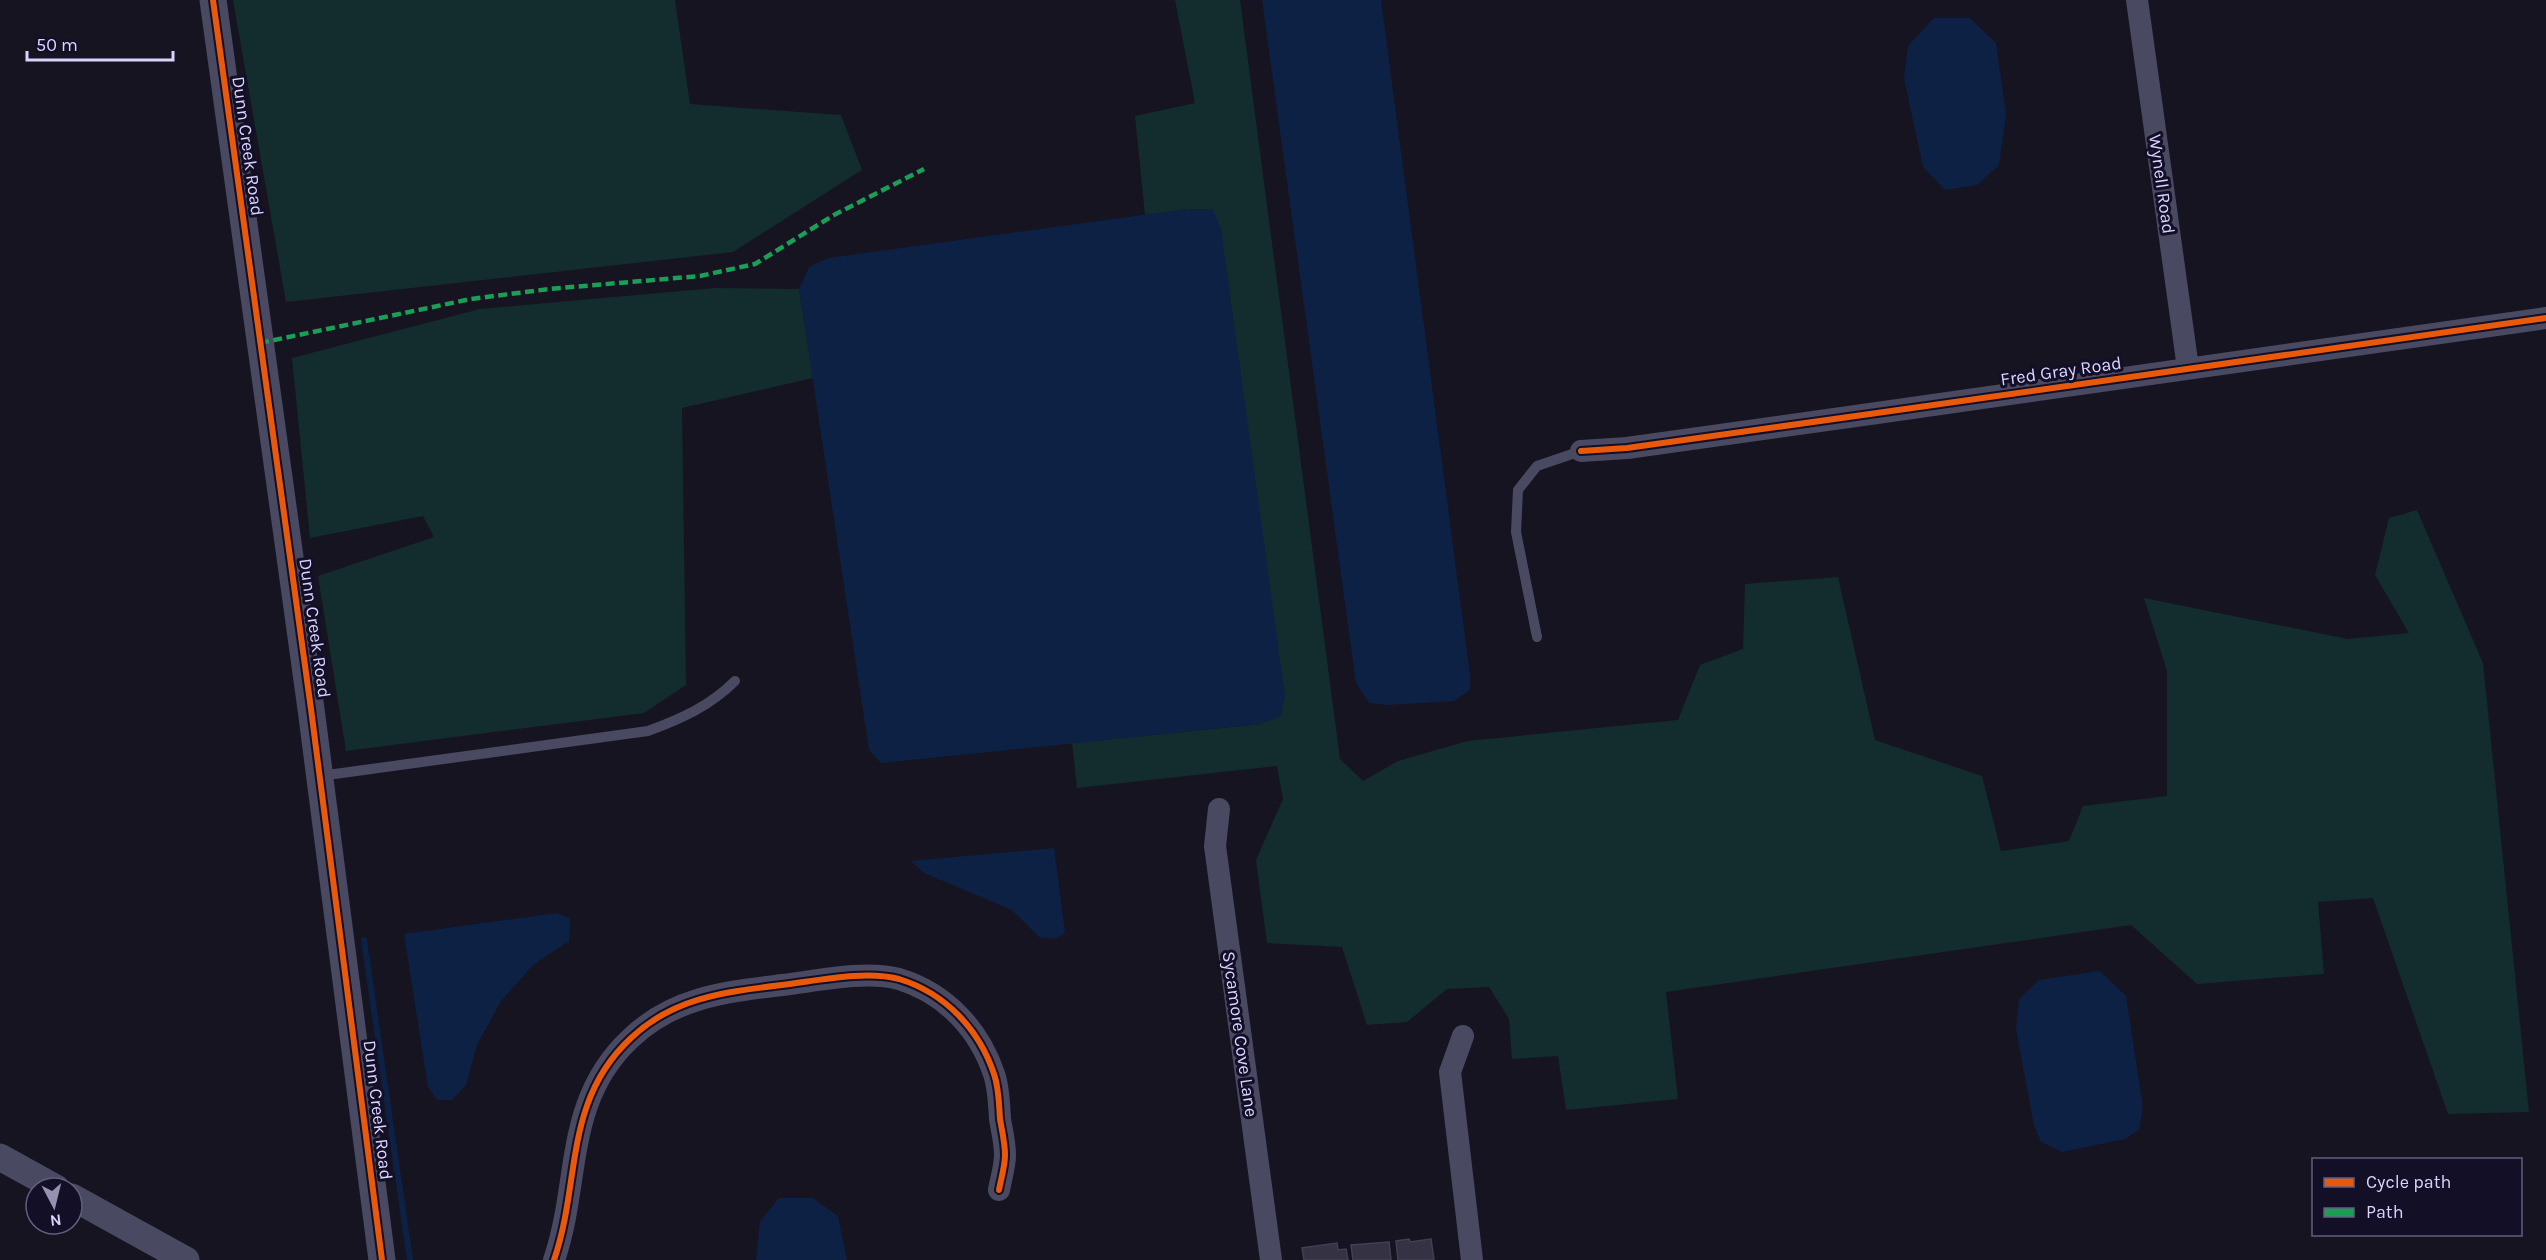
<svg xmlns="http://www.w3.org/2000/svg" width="2546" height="1260" viewBox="0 0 2546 1260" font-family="Karla,sans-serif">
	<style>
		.green { fill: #132c2d }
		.water { fill: #0d2144 }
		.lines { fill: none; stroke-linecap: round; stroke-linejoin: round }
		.stream { stroke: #0d2144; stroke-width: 6 }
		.building { fill: #343243; stroke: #433f54; stroke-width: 1.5 }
		.service { stroke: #4a4962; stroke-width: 10 }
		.minor { stroke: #4a4962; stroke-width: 22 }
		.tertiary { stroke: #4a4962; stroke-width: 27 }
		.quiet { stroke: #1a9f57; stroke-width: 4.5; stroke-dasharray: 9 4.5; stroke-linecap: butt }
		.cycleway-casing { stroke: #130f26; stroke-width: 10 }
		.cycleway { stroke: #e8590c; stroke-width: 6 }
		.labels { text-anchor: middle; stroke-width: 6; stroke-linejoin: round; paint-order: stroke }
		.street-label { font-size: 18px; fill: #d9d4ff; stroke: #130f26 }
	</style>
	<rect width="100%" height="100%" fill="#161421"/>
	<g class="green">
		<polygon points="233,0 675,0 690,104 841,115 862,170 733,252 286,302"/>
		<polygon points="1175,0 1240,0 1340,759 1363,781 1398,761 1467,741 1678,720 1700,665 1743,649 1745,584 1838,577 1875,740 1982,776 2001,851 2069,841 2083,806 2167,796 2167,671 2144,598 2348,639 2409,633 2375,575 2389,518 2417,510 2483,663 2529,1112 2448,1114 2373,898 2318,902 2324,974 2197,984 2131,925 1666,992 1678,1099 1566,1110 1558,1056 1512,1059 1509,1019 1489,987 1447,989 1407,1022 1367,1025 1342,947 1267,943 1256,860 1283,799 1277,766 1077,788 1072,743 1261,724 1187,209 1145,215 1135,116 1195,103"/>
		<polygon points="715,288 799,289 813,378 682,408 686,685 644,713 346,751 318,576 434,537 423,516 310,538 292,358 480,309"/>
	</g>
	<g class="water">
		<polygon points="1262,0 1381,0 1470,675 1470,690 1454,701 1388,705 1369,703 1356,683"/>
		<polygon points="1934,18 1970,18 1996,43 2006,115 1999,165 1977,185 1945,190 1923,167 1904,78 1908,46"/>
		<polygon points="1187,209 1213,209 1221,229 1285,696 1281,716 1261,724 881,763 869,750 799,289 809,267 828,258"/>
		<polygon points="1054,848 1065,933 1055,939 1039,937 1012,910 924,873 911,861"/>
		<polygon points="556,913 570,918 569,941 533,965 501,1001 477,1045 466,1085 452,1100 437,1100 428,1087 404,934"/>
		<polygon points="2100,971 2126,996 2143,1108 2139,1130 2125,1139 2062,1152 2041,1142 2034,1126 2016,1029 2019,999 2039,980"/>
		<polygon points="779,1198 813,1198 838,1216 847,1260 756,1260 760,1221"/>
	</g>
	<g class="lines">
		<polyline class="stream" points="364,940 410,1260"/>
	</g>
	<g class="building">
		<polygon points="1409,1239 1410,1242 1431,1239 1434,1260 1398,1260 1396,1241"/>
		<polygon points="1389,1242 1391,1260 1353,1260 1351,1245"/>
		<polygon points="1337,1243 1338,1250 1346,1249 1348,1260 1304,1260 1302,1248"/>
	</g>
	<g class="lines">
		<g class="service">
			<polyline points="1537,637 1516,532 1518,490 1537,466 1581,451"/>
			<path d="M320 776 648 731C681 719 710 706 735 681"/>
		</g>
		<g class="minor">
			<polyline points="2137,0 2188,368"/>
			<polyline points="1581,451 1627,448 1877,413 2546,318"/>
			<polyline points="1219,809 1215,846 1271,1260"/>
			<polyline points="1463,1036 1450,1072 1472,1260"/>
			<path d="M554 1260C581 1182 563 1101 631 1038 674 997 726 992 782 985 816 981 865 970 899 979 945 993 979 1029 994 1074 999 1088 999 1105 1000 1119 1002 1131 1005 1143 1005 1155 1005 1166 1001 1179 999 1190"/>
		</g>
		<g class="tertiary">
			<polyline points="213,0 311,709 382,1260"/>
			<polyline points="0,1157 56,1188"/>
			<polyline points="72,1197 186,1260"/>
		</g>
		<polyline class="quiet" points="260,343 471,299 549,289 700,276 755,264 834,215 924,169"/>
		<defs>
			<g id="cycleway">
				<polyline points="213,0 311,709 382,1260"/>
				<polyline points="1581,451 1627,448 1877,413 2546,318"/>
				<path d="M554 1260C581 1182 563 1101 631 1038 674 997 726 992 782 985 816 981 865 970 899 979 945 993 979 1029 994 1074 999 1088 999 1105 1000 1119 1002 1131 1005 1143 1005 1155 1005 1166 1001 1179 999 1190"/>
			</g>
		</defs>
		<use href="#cycleway" class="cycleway-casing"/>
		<use href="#cycleway" class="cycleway"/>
	</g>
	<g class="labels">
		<g class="street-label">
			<text transform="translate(248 146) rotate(82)" y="6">Dunn Creek Road</text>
			<text transform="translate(2162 184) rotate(82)" y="6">Wynell Road</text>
			<text transform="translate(2061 371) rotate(-8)" y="6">Fred Gray Road</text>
			<text transform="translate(315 628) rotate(82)" y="6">Dunn Creek Road</text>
			<text transform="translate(1240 1034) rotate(82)" y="6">Sycamore Cove Lane</text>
			<text transform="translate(378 1110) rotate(83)" y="6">Dunn Creek Road</text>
		</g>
	</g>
	<rect x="2312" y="1158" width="210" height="78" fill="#130f26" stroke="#625e7d" stroke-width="1.5"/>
	<rect x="2324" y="1178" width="30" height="9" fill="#e8590c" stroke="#625e7d" stroke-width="1.5"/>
	<text x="2366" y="1188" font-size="18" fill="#d9d4ff">Cycle path</text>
	<rect x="2324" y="1208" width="30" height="9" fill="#1a9f57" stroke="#625e7d" stroke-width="1.5"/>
	<text x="2366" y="1218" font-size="18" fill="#d9d4ff">Path</text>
	<g transform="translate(54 1206) rotate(173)"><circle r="28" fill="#130f26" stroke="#625e7d" stroke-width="1.5"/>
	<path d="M0-4.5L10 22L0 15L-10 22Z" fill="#9591b1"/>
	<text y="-9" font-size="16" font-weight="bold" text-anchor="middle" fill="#d9d4ff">N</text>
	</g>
	<path d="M27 51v9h146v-9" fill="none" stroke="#d9d4ff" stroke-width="3"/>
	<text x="36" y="51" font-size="18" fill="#d9d4ff" stroke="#130f26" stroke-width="4.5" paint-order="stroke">50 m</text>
</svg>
